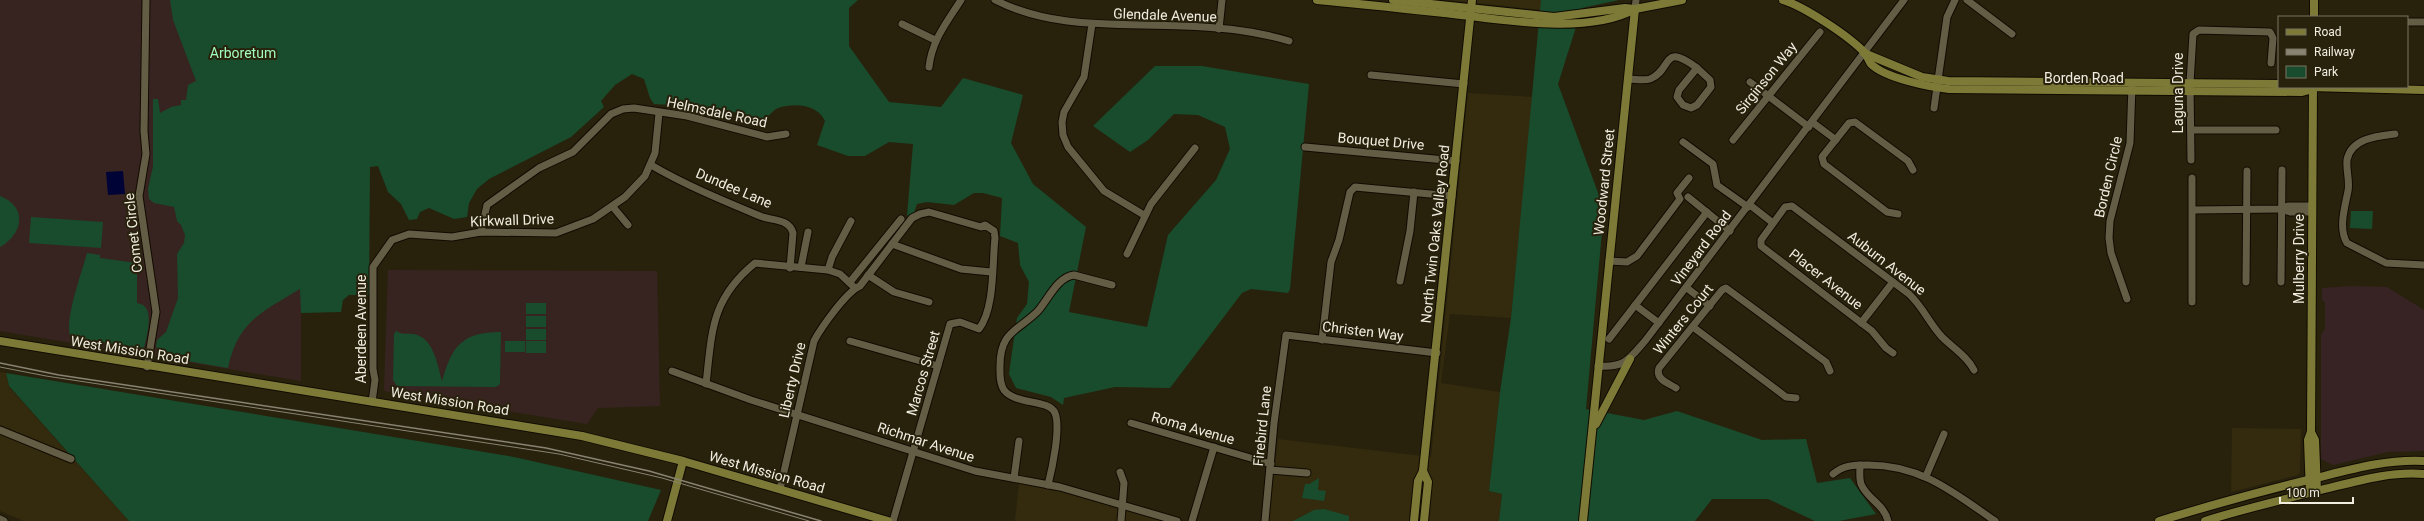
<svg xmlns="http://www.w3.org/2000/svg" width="2424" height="521" viewBox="0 0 2424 521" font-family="Roboto,sans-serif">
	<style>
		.built { fill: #342a0e }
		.industrial { fill: #372324 }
		.education { fill: #372421 }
		.green { fill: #184c2c }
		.water { fill: #000336 }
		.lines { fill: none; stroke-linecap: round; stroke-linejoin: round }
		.minor-casing { stroke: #110b00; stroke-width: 9 }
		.major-casing { stroke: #110b00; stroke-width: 10 }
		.minor { stroke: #645d46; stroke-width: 7 }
		.major { stroke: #7d7a38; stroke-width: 8 }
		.tram { stroke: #888372; stroke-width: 1 }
		.rail { stroke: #888372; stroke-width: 1.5 }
		.labels { text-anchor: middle; stroke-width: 4; stroke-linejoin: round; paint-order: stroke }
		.street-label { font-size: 14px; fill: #f1ede0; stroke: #28220d }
		.park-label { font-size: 14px; fill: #a1fdbd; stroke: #28220d }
	</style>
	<rect width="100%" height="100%" fill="#28220d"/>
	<g class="built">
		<polygon points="1450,0 1541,0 1541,10"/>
		<polygon points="1468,93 1533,97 1511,318 1450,314 1441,383 1500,392 1489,491 1502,494 1499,521 1268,521 1278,439 1431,457"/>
		<polygon points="0,372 6,373 9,387 129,521 24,521 0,511"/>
		<polygon points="2232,428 2301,429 2300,472 2298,475 2231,492"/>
		<polygon points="1020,474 1171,521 1015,521"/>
	</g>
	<polygon class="industrial" points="2351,286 2387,287 2424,310 2424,451 2388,452 2333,465 2321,459 2321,335 2325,329 2325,302 2322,300 2322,288"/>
	<g class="education">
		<polygon points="0,0 529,0 368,154 301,289 301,381 0,331"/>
		<polygon points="388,270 657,271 660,406 598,408 587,424 384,391"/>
	</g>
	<g class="green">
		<path d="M170 0H858L849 8V46L889 102 941 107 963 78 1023 95 1011 143 1033 184 1086 227 1069 312 1147 327 1168 235 1216 180 1230 149 1225 127 1198 115 1174 114 1148 140 1130 152 1093 126 1155 66H1202L1309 84 1290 289 1288 293 1251 289 1242 293 1170 388 1115 387 1064 398 1063 405 1051 397 1016 388 1009 374 1012 352 1017 318 1027 304 1029 282 1020 265 1018 243 1000 236 1002 198 983 193H974L954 205 927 202 917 204 914 213 907 216 913 144 889 142 865 156H848L817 145 825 121C817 104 794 103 778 108 773 110 768 117 764 120L718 108 707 110 690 106 654 104 650 98 644 79 632 74 615 85 601 101 604 107 571 137 489 179 477 189 469 203 467 217 454 219 429 208 420 212 417 219 409 220 401 204 388 192 378 166 370 167 369 295H349L343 300 341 312 301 313 300 289C262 312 238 321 228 368L175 359 156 347 157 340 166 332 178 298 177 254 184 243 185 235 181 225 177 221 174 207 154 203 149 199 148 189 153 166V99H158L160 113 171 107 181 105V100H186L188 85 196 81 173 20Z"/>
		<polygon points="1541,0 1619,0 1582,8 1558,84 1604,209 1586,409 1644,420 1677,411 1762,440 1806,439 1817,483 1850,478 1876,514 1839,521 1815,521 1768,499 1712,499 1695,521 1499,521 1502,494 1489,491 1500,392 1511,318"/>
		<path d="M0 196C28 207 23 234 0 247Z"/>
		<polygon points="2351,211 2373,211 2372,229 2350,228"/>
		<polygon points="31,217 103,222 101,248 29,243"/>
		<path d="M87 253 100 255V258L137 263V303C156 305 147 335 144 348L71 338C63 323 82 272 87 253Z"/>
		<rect x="526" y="303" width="20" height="11"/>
		<rect x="526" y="316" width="20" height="11"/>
		<rect x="526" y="329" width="20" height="11"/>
		<path d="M396 331C403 336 410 332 417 335 434 340 438 367 442 381 452 346 462 332 501 332L500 384 496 387 397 386 393 380 394 334Z"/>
		<rect x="505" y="341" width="20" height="11"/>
		<rect x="526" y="341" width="20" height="12"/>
		<polygon points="6,373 514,457 661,490 648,521 129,521 9,386"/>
		<polygon points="1319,478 1318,490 1326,491 1324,501 1302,498 1305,484 1309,484"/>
		<polygon points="1324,509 1349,516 1349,521 1293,521 1314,510"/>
	</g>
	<polygon class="water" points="123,171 125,194 108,195 106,172"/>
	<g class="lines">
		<defs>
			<g id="minor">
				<polyline points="146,0 144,131 146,154 139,196 156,312 147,367"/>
				<path d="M995 0C1054 30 1120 23 1183 26 1218 27 1256 31 1289 41"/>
				<polyline points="1967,0 2012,34"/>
				<polyline points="1635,9 1636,0"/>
				<polyline points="2407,22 2424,22"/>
				<polyline points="902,24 935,40"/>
				<polyline points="1092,24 1084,77 1064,112 1062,122 1063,135 1068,147 1104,191 1144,215"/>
				<polyline points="1219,29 1222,0"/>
				<path d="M929 67C932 40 947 22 961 0"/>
				<polygon points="1697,68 1710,80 1711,87 1697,105 1691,108 1683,105 1677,97 1679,90"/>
				<polyline points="1371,75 1464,84"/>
				<path d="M1629 79C1635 79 1644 81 1650 79 1673 70 1661 41 1697 68"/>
				<polyline points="1750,82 1809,127"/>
				<polyline points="1934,108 1947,17 1955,0"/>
				<polyline points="1812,122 1836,140"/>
				<polyline points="2191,130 2276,130"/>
				<path d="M2395 134C2378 136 2351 138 2347 160 2346 171 2350 181 2348 191 2345 207 2338 228 2347 243L2386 263 2424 265"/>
				<polyline points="1733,140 1820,32"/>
				<polyline points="1683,142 1713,164 1717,185 1748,207"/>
				<polyline points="1305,147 1456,161"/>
				<polyline points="2191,160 2190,83 2193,34 2199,30 2270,32 2273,38 2271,63"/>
				<path d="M651 165C685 185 724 201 760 216 772 221 789 218 793 233L790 268"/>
				<polyline points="2192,178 2192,302"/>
				<polyline points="1688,197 1730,231"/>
				<polyline points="1750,205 1773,223"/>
				<polyline points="613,207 628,225"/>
				<polyline points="2281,209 2290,212 2312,212"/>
				<polyline points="2193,210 2281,209 2288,206 2312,206"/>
				<polyline points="1898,214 1887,212 1824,164 1822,157 1849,123 1855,122 1908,161 1913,170"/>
				<polyline points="481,232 487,205 539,168 573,152 611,114 623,109 634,108 687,116 767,137 786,134"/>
				<polyline points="892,244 961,269 991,272"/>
				<polyline points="1127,254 1151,204 1195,148"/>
				<polyline points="1609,261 1627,262 1637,256 1680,199 1677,193 1689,178"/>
				<polyline points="801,267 808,232"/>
				<polyline points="828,270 832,257 851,221"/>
				<polyline points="868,275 894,292 929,302"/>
				<polyline points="1400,281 1410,231 1414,192"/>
				<polyline points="850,282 901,219"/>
				<polyline points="2246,282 2247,171"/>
				<polyline points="2281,282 2282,170"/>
				<polyline points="1687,288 1710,306"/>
				<polyline points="2127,299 2111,253 2109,238 2110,221 2130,143 2132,85"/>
				<polyline points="1635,305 1659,323"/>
				<polyline points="1861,323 1893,282"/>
				<polyline points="1693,327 1786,397 1796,398"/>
				<polyline points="1609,339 1707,212"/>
				<polyline points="1322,340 1331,262 1339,240 1350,192 1355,187 1452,196"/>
				<polyline points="850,341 938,366"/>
				<path d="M1893 353 1886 348 1872 331 1761 246V240L1785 207 1792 206 1909 294C1923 307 1929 323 1942 337 1953 348 1967 356 1974 370"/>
				<path d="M1598 366C1625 368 1629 359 1645 341L1904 0"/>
				<polyline points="672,371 751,400 975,471 1060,487 1177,521"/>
				<path d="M706 384C712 331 711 299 755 263L828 270 840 274 855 288"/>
				<path d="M1676 388C1668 383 1655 379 1659 368L1722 290 1726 288 1826 362 1830 371"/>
				<polyline points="372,402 375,380 373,369 373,267 392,240 409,234 452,237 481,232 556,233 593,219 625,197 645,176 655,153 659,113"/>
				<polyline points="1131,423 1271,464"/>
				<polyline points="0,430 71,459"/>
				<path d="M1860 465C1860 471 1859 478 1861 484 1867 499 1884 504 1888 521"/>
				<polyline points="1270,470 1307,473"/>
				<polyline points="1120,472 1124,483 1121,521"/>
				<path d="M1833 474C1844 465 1853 465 1868 465 1921 465 1953 492 1995 521"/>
				<polyline points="1926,476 1944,434"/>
				<polyline points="1014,478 1019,441"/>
				<path d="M1048 485C1052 469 1061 428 1055 413 1049 399 1015 405 1004 390 999 383 1000 373 1000 366 1000 332 1016 332 1037 312 1048 300 1057 277 1074 275L1112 285"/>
				<path d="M780 489 814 341C821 328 846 292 860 286L912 218 920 214 929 212 981 227 985 225 994 231 995 238C992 264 995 308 979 329L960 322 950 324 893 521"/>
				<polyline points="0,519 4,521"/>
				<polyline points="1192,521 1214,447"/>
				<polyline points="1265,521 1274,423 1286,335 1437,353"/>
			</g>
			<g id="major">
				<path d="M1317 0C1362 4 1407 9 1453 14 1504 20 1588 35 1635 9"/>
				<polyline points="1393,0 1554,17 1625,8 1635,9 1682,0"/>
				<path d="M1783 0C1805 7 1849 36 1865 53 1867 56 1869 61 1871 64 1885 78 1929 87 1949 89L2302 92 2313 89"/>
				<polyline points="2314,17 2314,0"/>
				<polyline points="1864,53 1922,77 1948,81 2279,84"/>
				<polyline points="2309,87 2424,90"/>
				<polyline points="0,341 582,436 683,461 888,521"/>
				<polyline points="1596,424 1630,359"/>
				<polyline points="2311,432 2315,440 2317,491"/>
				<polyline points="1423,471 1428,482 1424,521"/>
				<polyline points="2310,493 2308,440 2311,432 2313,87"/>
				<polyline points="667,521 683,461"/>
				<polyline points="1414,521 1418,481 1423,471 1472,0"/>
				<polyline points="1583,521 1635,9"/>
				<path d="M2159 521C2211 505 2263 491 2316 478 2352 469 2387 459 2424 461"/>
				<path d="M2205 521C2243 509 2282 500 2321 490 2354 482 2389 471 2424 474"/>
			</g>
		</defs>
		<use href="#minor" class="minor-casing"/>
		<use href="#major" class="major-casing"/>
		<use href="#minor" class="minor"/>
		<use href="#major" class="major"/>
		<polyline class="tram" points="0,367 46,376 559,454 662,478 809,521"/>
		<polyline class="rail" points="0,363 59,375 546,448 649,471 821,521"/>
	</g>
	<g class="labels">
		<g class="street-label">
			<text transform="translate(1165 15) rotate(2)" y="5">Glendale Avenue</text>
			<text transform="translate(1766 78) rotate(-51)" y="5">Sirginson Way</text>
			<text x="2084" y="83">Borden Road</text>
			<text transform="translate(2178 93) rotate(-90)" y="5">Laguna Drive</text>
			<text transform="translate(717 112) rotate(12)" y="5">Helmsdale Road</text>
			<text transform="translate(1381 141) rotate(5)" y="5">Bouquet Drive</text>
			<text transform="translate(2108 177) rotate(-77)" y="5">Borden Circle</text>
			<text transform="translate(1604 182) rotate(-84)" y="5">Woodward Street</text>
			<text transform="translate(734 188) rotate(23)" y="5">Dundee Lane</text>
			<text transform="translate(512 220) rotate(-2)" y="5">Kirkwall Drive</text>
			<text transform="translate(133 233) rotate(-96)" y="5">Comet Circle</text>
			<text transform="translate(1435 234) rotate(-84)" y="5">North Twin Oaks Valley Road</text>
			<text transform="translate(1701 248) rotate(-53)" y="5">Vineyard Road</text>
			<text transform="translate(2299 259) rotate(-90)" y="5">Mulberry Drive</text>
			<text transform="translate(1887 263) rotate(38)" y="5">Auburn Avenue</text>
			<text transform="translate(1826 279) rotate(38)" y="5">Placer Avenue</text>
			<text transform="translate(1683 319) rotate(-51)" y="5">Winters Court</text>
			<text transform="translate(361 329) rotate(-90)" y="5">Aberdeen Avenue</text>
			<text transform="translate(1363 331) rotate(7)" y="5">Christen Way</text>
			<text transform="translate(130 350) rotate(9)" y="5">West Mission Road</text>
			<text transform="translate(923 373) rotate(-74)" y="5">Marcos Street</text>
			<text transform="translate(792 380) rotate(-77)" y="5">Liberty Drive</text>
			<text transform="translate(450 401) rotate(9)" y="5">West Mission Road</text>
			<text transform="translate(1262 426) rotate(-84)" y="5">Firebird Lane</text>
			<text transform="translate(1193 428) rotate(16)" y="5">Roma Avenue</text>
			<text transform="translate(926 442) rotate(18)" y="5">Richmar Avenue</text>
			<text transform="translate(767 472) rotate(16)" y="5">West Mission Road</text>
		</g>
		<g class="park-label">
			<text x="243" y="58">Arboretum</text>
		</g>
	</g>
	<rect x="2278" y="16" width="130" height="72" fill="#28220d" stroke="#787361"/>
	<rect x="2286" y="29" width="20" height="6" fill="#7d7a38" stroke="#787361"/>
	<text x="2314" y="36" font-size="12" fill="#f1ede0">Road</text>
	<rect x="2286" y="49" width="20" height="6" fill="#888372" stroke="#787361"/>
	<text x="2314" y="56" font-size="12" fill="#f1ede0">Railway</text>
	<rect x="2286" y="66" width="20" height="12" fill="#184c2c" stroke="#787361"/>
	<text x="2314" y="76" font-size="12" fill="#f1ede0">Park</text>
	<path d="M2280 497v6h73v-6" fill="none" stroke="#f1ede0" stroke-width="2"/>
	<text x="2286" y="497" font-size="12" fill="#f1ede0" stroke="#28220d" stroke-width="3" paint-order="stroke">100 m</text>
</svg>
